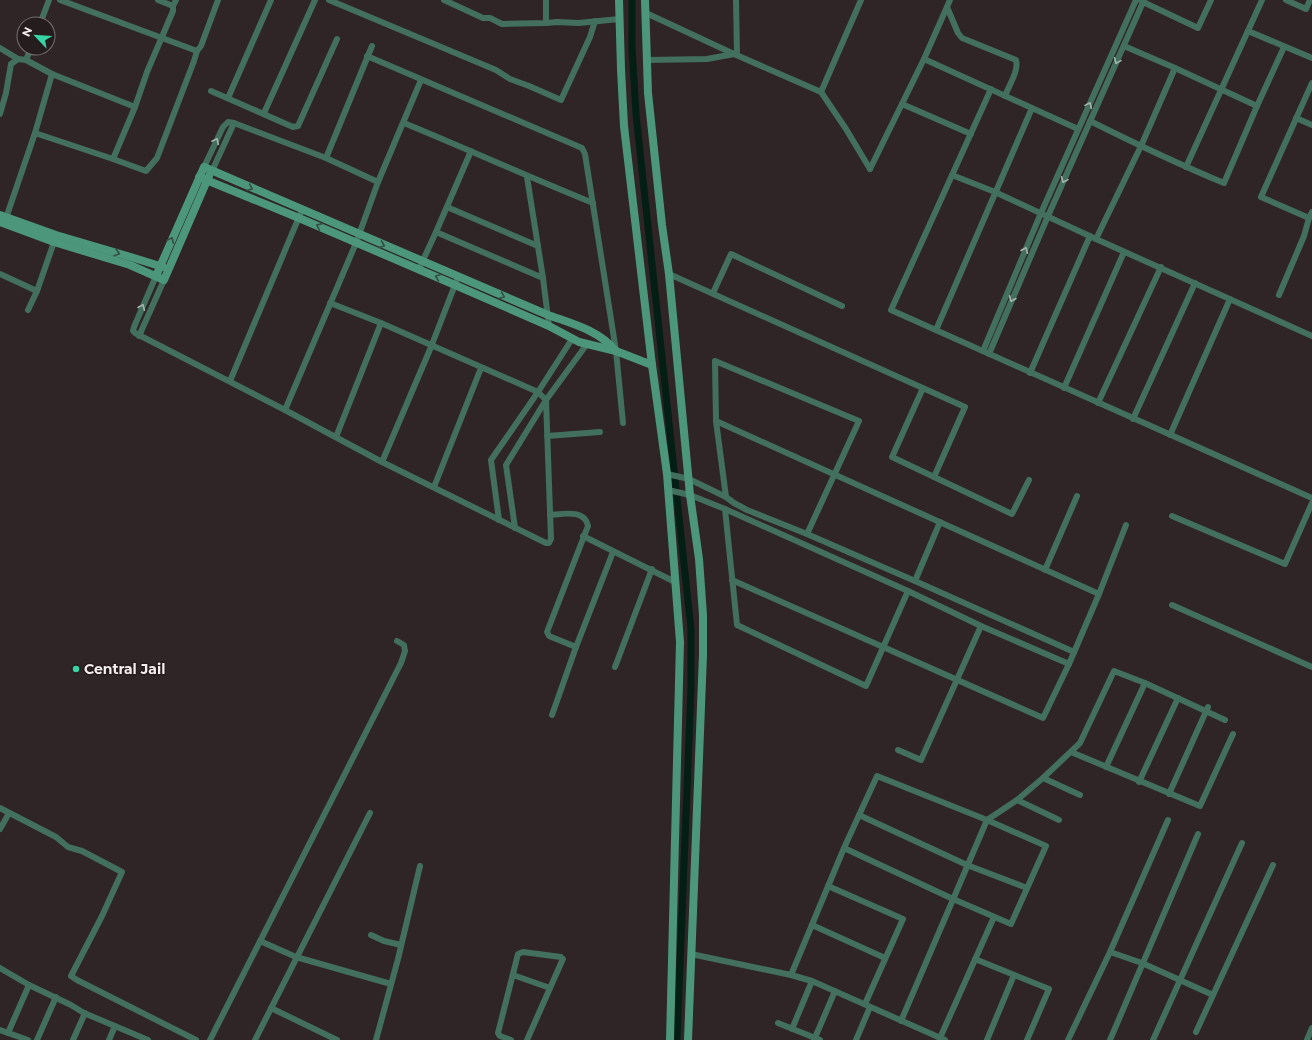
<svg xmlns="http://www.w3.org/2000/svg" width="1312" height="1040" viewBox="0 0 1312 1040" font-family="Montserrat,sans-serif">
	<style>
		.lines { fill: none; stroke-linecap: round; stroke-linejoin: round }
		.canal { stroke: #031e15; stroke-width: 7 }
		.street { stroke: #426f5e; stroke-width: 6 }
		.secondary { stroke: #4c977c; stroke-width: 8 }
		.oneway { stroke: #a4b5ae }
		.oneway2 { stroke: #354d43 }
		.poi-dot { fill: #37d4a6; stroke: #251c1d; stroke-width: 1.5 }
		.labels { text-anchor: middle; stroke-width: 3; stroke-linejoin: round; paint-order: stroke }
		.poi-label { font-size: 14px; font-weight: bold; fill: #f5eeef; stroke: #251c1d; text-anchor: start }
	</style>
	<rect width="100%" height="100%" fill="#2f2527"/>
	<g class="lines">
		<polyline class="canal" points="632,0 632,48 636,114 691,629 691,688 677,1040"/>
		<g class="street">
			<polyline points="60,0 197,51"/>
			<polyline points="158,0 173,6"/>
			<polyline points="329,0 496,70 510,79 529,86 561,100 590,37 595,21"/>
			<polyline points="444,0 483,18 490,18 502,24 546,23 557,22 579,23 619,19"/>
			<polyline points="546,0 546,23"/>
			<polyline points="736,0 737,55"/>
			<polyline points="1286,0 1306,9 1310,0"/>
			<polyline points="1141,1 1198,28 1211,0"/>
			<path d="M947 7 958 33 962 38 1016 60C1019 71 1009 85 1005 96"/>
			<polyline points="646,13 734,54 821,92 846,129 870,169"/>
			<polyline points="40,24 49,0"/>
			<polyline points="1248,31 1312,58"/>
			<polyline points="1124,46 1175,68"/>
			<polyline points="0,48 18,59"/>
			<polyline points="367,56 582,148 585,154 616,351 623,423"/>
			<polyline points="924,59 1078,129"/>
			<polyline points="26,60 31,48"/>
			<polyline points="648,60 707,59 734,54"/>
			<polyline points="1312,83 1261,197 1309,218 1312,212"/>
			<polyline points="991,89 891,310 1312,498"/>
			<polyline points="211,91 293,127 298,126 337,39"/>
			<polyline points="821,92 861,0"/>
			<polyline points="228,98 271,0"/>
			<polyline points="902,104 971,134"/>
			<polyline points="1257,106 1284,47"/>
			<polyline points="264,113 315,0"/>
			<polyline points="0,114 6,93 11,64 18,59 26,60 52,74 135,107"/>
			<polyline points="1296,118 1312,125"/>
			<path d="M1090 121C1134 143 1178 164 1224 183L1257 106 1175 68 1141 146 1096 239"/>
			<path d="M404 123C467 149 529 177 593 203"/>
			<polyline points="35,133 113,159 146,171 157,158 194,61 197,51 201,46 218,0"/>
			<polyline points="326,158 372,46"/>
			<polyline points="113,159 135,107 147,72 173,11 173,6 176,0"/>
			<polyline points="204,167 223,127 228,122 234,123 326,158 378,182"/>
			<polyline points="1186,167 1262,0"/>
			<polyline points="870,169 924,59 950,0"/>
			<polyline points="212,171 234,123"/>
			<polyline points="952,175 995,192 1096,239 1312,336"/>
			<polyline points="527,177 543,278 549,326"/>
			<polyline points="447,207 538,246"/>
			<polyline points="5,221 35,133 52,74"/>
			<polyline points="436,232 543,278"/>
			<polyline points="419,269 436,232 471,151"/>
			<polyline points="0,274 37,291"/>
			<polyline points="669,274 965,407 934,477"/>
			<polyline points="156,276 134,327 133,331 135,333 285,410 382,462 546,543 549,543 551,539 546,400 538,392 381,323 330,303"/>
			<polyline points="713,293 731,254 842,306"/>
			<polyline points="1279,295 1304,236 1309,218"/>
			<polyline points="28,310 37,291 54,242"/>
			<polyline points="936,330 1032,108"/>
			<polyline points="139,336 164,280"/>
			<polyline points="983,351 1041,213 1136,0"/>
			<polyline points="989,354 1048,216 1144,0"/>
			<polyline points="1030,373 1090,236"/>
			<polyline points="230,381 302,210"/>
			<polyline points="923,388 892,457 1012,514 1029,480"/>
			<polyline points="1064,388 1124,252"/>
			<polyline points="1098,403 1161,267"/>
			<polyline points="285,410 356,243 378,182 421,80"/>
			<polyline points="1133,419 1195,283"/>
			<polyline points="716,421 1099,594"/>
			<polyline points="1170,435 1230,299"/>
			<polyline points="547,436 600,432"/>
			<polyline points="336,437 381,323"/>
			<polyline points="382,462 431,347 458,277"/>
			<polyline points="667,474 689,479 726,497 734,503 747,510 807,534 915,581 1074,652"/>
			<polyline points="434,487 481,368"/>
			<polyline points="668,490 690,495 725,509 908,591 981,626 1069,664 1099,594 1126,525"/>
			<polyline points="726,497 716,421 715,361 859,421 807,534"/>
			<polyline points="725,509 737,625 866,686 908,591"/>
			<path d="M550 515C563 514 585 509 588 526L547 632 549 636 576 647"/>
			<polyline points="1172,516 1285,564 1312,503"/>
			<polyline points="499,520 491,460 538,392 572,339"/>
			<polyline points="515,528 506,465 546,400 587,344"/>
			<polyline points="583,536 675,582"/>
			<polyline points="1045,570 1077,496"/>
			<polyline points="732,580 1043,718 1069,664"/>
			<polyline points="915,581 940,522"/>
			<polyline points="1172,605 1312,667"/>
			<polyline points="615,667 652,569"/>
			<polyline points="552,715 576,647 613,552"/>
			<polyline points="898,750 921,760 981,626"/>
			<polyline points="1071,752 1200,806 1233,734"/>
			<polyline points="1106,767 1145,683"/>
			<polyline points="1043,778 1080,795"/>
			<polyline points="1139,782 1178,698"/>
			<polyline points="1169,794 1208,707"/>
			<polyline points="1017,800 1059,820"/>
			<polyline points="0,808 56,837 68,847 82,851 122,872 102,916 71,976 77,980 196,1040"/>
			<polyline points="859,815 967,865 1027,888"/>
			<polyline points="0,829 9,813"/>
			<polyline points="828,886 903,919 865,1004"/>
			<polyline points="812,925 885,958"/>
			<polyline points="371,935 384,941 401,945"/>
			<polyline points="260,941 296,957 391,984"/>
			<polyline points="1110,952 1142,963 1213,995"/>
			<polyline points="691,954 791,975 812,981 945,1040"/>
			<polyline points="975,959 1049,989 1027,1040"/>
			<polyline points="0,968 29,985 71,1005 84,1013 148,1040"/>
			<polyline points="513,975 550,988"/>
			<polyline points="791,975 844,848 877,776 987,820 1046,846 1011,924 953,899 844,848"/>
			<polyline points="271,1008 337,1040"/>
			<polyline points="901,1021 987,820 1017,800 1043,778 1080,743 1114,671 1145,683 1225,720"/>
			<polyline points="778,1023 820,1040"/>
			<polyline points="792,1029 812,981"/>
			<polyline points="0,1030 28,1040"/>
			<polyline points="1196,1032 1273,865"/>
			<polyline points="8,1033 29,985"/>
			<polyline points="940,1038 994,917"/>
			<polyline points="37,1040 56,997"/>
			<polyline points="73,1040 85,1013"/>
			<polyline points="109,1040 115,1026"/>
			<polyline points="210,1040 401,663 405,651 404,645 397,641"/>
			<polyline points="255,1040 370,813"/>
			<polyline points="376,1040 398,959 420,866"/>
			<polyline points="511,1040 500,1036 498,1033 518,954 523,952 561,957 563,959 562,961 527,1040"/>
			<polyline points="814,1040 835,991"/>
			<polyline points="856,1040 870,1007"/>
			<polyline points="987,1040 1014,975"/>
			<polyline points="1068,1040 1110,952 1168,820"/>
			<polyline points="1110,1040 1198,834"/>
			<polyline points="1153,1040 1242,843"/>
			<polyline points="1307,1040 1312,1028"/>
		</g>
		<g class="secondary">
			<polyline points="619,0 621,69 624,126 652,365 667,474 680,642 670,1040"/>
			<polyline points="645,0 648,93 662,225 669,274 690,495 699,559 703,615 703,655 688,1040"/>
			<polyline points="199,177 299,218 455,285 549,326 579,342 616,351 652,365"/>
			<polyline points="0,215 56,235 134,258 163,267"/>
			<polyline points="0,222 54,242 130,265 164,280 209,176"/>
			<path d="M156 276 204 167 548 315C573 324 598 330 616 351"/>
		</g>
	</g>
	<defs><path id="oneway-chevron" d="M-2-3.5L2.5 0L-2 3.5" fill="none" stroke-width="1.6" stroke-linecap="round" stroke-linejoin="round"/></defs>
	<g class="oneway">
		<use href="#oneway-chevron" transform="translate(1117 61) rotate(114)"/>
		<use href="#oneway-chevron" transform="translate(1089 105) rotate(-66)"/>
		<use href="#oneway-chevron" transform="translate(216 141) rotate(-64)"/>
		<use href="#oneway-chevron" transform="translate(1064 180) rotate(114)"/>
		<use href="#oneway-chevron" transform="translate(1025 250) rotate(-67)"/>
		<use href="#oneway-chevron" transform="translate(1012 299) rotate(113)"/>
		<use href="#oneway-chevron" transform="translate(142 307) rotate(-67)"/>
	</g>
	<g class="oneway2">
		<use href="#oneway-chevron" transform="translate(250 188) rotate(24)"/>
		<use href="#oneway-chevron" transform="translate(319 226) rotate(-156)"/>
		<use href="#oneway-chevron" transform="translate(171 240) rotate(-66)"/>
		<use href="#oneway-chevron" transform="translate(382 245) rotate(23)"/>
		<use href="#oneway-chevron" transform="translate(117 253) rotate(16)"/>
		<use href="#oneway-chevron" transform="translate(438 277) rotate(-157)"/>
		<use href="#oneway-chevron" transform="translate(502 296) rotate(23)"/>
	</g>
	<circle class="poi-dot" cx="76" cy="669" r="4"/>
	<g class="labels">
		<g class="poi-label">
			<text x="84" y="674">Central Jail</text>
		</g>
	</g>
	<g transform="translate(36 36) rotate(295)"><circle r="19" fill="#251c1d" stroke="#787071"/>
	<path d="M0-3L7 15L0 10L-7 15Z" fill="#37d4a6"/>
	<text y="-6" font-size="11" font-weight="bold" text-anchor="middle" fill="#f5eeef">N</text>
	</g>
</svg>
